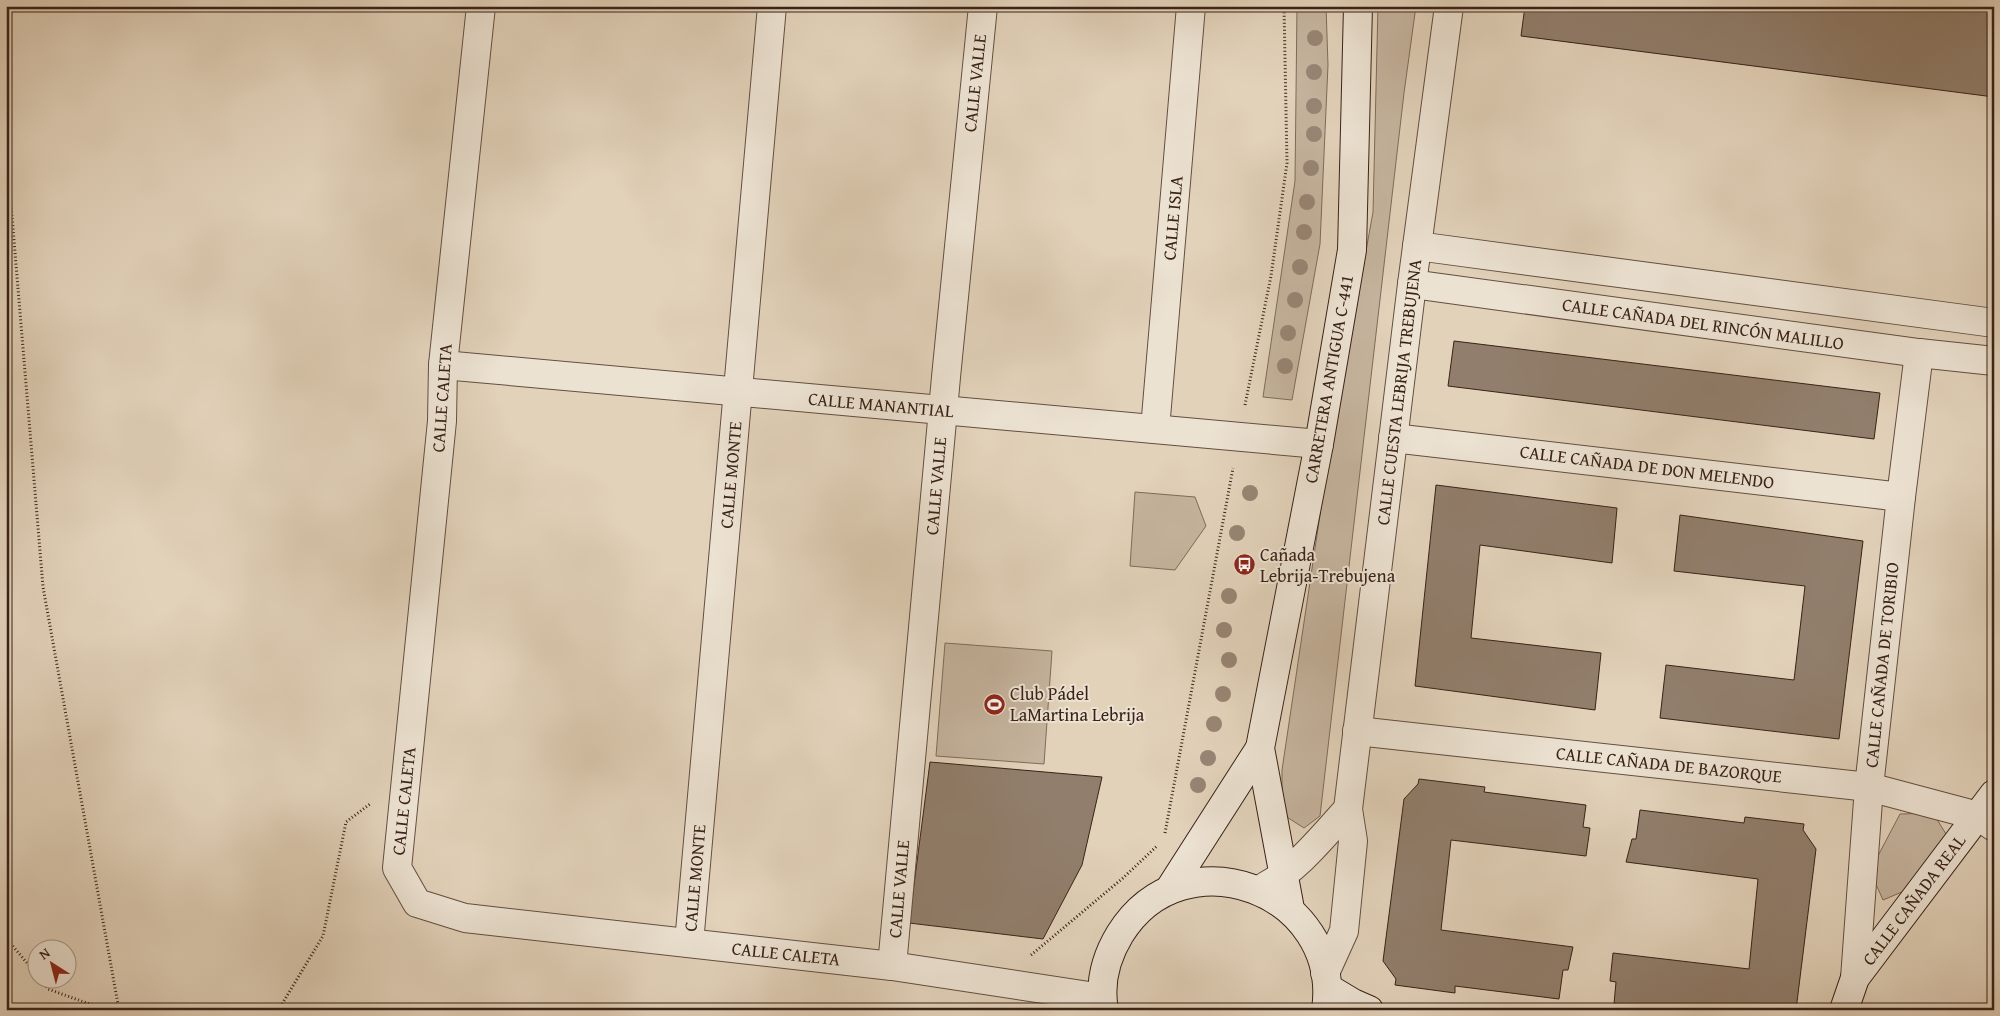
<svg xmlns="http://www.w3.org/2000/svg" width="2000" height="1016" viewBox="0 0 2000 1016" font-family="'Gentium Book Plus',serif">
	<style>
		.green { fill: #c5b49e; stroke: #7f6b5b }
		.building { fill: #917e6c; stroke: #392218 }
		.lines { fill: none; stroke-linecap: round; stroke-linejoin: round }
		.street-casing { stroke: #634e40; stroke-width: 30 }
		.secondary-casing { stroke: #392218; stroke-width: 30 }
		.path { stroke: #392218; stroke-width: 3; stroke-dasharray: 1 2.5; stroke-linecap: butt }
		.street { stroke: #ece2d2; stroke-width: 28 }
		.secondary { stroke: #ece2d2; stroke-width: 28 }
		.tree { fill: #988574 }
		.labels { text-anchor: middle; stroke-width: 4; stroke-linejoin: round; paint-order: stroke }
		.street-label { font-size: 18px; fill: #392218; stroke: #ece2d2 }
		.poi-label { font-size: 18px; fill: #392218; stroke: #ece2d2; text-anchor: start }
	</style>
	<rect width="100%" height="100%" fill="#e2d2ba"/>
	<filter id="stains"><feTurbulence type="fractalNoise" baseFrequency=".004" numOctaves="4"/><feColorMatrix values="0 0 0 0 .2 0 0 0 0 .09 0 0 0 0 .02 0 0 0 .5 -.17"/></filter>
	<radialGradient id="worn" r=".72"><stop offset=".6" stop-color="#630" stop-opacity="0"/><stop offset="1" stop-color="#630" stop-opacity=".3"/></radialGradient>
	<g class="green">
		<polygon points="1297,6 1326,6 1328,65 1320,244 1292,400 1263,397 1295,181"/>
		<polygon points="1378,6 1416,6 1404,93 1320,816 1304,828 1282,814 1282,770 1327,468 1373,212"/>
		<polygon points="1135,492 1195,497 1206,526 1175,570 1130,566"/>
		<polygon points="945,643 1052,651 1044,764 936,756"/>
		<polygon points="1933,813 1946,834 1909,889 1883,900 1870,871 1900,814"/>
	</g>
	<g class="building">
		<polygon points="1525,6 1994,6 1994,97 1521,36"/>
		<polygon points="1454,341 1880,393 1874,439 1448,386"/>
		<polygon points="1436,485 1617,508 1612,563 1480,545 1471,638 1601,653 1595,710 1415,686"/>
		<polygon points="1680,515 1863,541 1839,739 1660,718 1666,665 1794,680 1805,586 1674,571"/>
		<polygon points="930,762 1102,777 1082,865 1043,939 909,923"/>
		<polygon points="1419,779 1485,787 1484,792 1586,805 1583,827 1590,828 1586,856 1451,840 1441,930 1573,947 1568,970 1563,970 1559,999 1455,986 1455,993 1395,985 1396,979 1383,961 1404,799 1418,784"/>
		<polygon points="1640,810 1744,823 1745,817 1804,824 1803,830 1816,849 1796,1010 1659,1010 1614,1004 1616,982 1610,981 1613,953 1749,969 1758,879 1626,862 1632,839 1636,839"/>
	</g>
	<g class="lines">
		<defs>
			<g id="street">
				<polyline points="481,6 443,365 442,421 397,868 417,903 465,918 892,966 1102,998"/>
				<polyline points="1417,246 1994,323"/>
				<polyline points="1412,284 1919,353 1994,361"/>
				<polyline points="443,365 1319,444"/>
				<polyline points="1155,429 1191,6"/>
				<polyline points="1393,438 1901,497"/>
				<polyline points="1357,731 1869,787 1978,816 1994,827"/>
				<path d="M1266 886C1299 867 1322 837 1348 809"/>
				<polyline points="689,943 772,6"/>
				<polyline points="892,966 946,377 983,6"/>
				<polyline points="1325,973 1344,931 1353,841 1348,809 1412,284 1449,6"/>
				<polyline points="1855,978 1869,787 1901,497 1919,353"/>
			</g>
			<g id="secondary">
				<polyline points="1169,890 1260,748"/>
				<polyline points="1290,909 1260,748 1319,444 1352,250 1358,6"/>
				<polyline points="1328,988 1353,1003 1369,1010"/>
				<path d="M1104 1010C1099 983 1106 957 1120 934 1184 831 1343 892 1326 1010"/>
				<polyline points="1844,1010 1855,978 1994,794"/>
			</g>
		</defs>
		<use href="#street" class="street-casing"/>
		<use href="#secondary" class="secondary-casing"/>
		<g class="path">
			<polyline points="6,145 43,587 119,1010"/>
			<polyline points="1245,405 1271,276 1287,163 1284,6"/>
			<polyline points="1165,833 1233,468"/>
			<polyline points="6,938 38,976"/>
			<polyline points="1031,955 1123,878 1157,846"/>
			<polyline points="40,978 48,989 106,1010"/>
			<polyline points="271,1010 279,1009 323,936 346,822 370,804"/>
		</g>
		<use href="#street" class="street"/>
		<use href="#secondary" class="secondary"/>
	</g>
	<g class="tree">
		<circle cx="1315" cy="38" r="8"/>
		<circle cx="1314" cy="72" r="8"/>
		<circle cx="1314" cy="106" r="8"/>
		<circle cx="1314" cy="134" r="8"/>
		<circle cx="1311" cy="168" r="8"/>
		<circle cx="1307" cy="202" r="8"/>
		<circle cx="1304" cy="232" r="8"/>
		<circle cx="1300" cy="267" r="8"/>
		<circle cx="1295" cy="300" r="8"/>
		<circle cx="1288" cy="333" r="8"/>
		<circle cx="1285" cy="366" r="8"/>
		<circle cx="1250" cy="493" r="8"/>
		<circle cx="1237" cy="533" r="8"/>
		<circle cx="1229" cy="596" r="8"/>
		<circle cx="1224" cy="630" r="8"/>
		<circle cx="1229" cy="660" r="8"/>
		<circle cx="1223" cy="694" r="8"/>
		<circle cx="1214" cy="724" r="8"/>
		<circle cx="1208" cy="758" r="8"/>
		<circle cx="1198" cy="785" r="8"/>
	</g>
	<defs>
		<symbol id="bus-disc" viewBox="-11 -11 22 22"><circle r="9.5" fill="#8f2418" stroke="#ece2d2"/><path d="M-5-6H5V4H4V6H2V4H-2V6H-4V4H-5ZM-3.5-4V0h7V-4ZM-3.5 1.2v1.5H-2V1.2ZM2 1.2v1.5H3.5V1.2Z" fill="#fff"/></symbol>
		<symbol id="stadium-disc" viewBox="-11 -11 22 22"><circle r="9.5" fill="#8f2418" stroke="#ece2d2"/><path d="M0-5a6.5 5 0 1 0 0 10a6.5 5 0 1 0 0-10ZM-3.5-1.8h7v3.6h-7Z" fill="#fff"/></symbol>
	</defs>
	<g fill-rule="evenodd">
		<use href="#bus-disc" x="1232" y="552" width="25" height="25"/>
		<use href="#stadium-disc" x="982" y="692" width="25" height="25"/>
	</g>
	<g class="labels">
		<g class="street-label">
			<text transform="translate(975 83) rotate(-84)" y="6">CALLE VALLE</text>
			<text transform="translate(1173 218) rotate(-85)" y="6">CALLE ISLA</text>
			<text transform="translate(1703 324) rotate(8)" y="6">CALLE CAÑADA DEL RINCÓN MALILLO</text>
			<text transform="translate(1329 379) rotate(-80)" y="6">CARRETERA ANTIGUA C-441</text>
			<text transform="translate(1399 392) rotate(-83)" y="6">CALLE CUESTA LEBRIJA TREBUJENA</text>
			<text transform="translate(442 398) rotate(-86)" y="6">CALLE CALETA</text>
			<text transform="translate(881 405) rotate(5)" y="6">CALLE MANANTIAL</text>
			<text transform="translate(1647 467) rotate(7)" y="6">CALLE CAÑADA DE DON MELENDO</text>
			<text transform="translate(731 475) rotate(-85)" y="6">CALLE MONTE</text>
			<text transform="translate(936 486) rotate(-85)" y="6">CALLE VALLE</text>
			<text transform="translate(1882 665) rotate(-84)" y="6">CALLE CAÑADA DE TORIBIO</text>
			<text transform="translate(1669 765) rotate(6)" y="6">CALLE CAÑADA DE BAZORQUE</text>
			<text transform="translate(404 801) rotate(-84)" y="6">CALLE CALETA</text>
			<text transform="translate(695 878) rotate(-85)" y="6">CALLE MONTE</text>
			<text transform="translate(899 889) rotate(-85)" y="6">CALLE VALLE</text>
			<text transform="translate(1914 900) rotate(-53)" y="6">CALLE CAÑADA REAL</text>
			<text transform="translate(786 954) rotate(6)" y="6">CALLE CALETA</text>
		</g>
		<g class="poi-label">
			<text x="1260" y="561">Cañada<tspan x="1260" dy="21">Lebrija-Trebujena</tspan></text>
			<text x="1010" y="700">Club Pádel<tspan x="1010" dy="21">LaMartina Lebrija</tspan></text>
		</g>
	</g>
	<rect width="2000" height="1016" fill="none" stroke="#e2d2ba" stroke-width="25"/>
	<rect x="8" y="8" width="1985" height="1001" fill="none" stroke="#392218" stroke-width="2.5"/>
	<rect x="12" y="12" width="1975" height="991" fill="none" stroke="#392218"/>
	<g transform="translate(52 964) rotate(324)"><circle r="24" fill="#ece2d2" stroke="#a49588"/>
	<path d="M0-4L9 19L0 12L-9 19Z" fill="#8f2418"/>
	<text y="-8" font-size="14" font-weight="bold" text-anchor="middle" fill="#392218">N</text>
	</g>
	<rect width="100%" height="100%" filter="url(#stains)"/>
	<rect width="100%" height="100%" fill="url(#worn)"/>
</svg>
